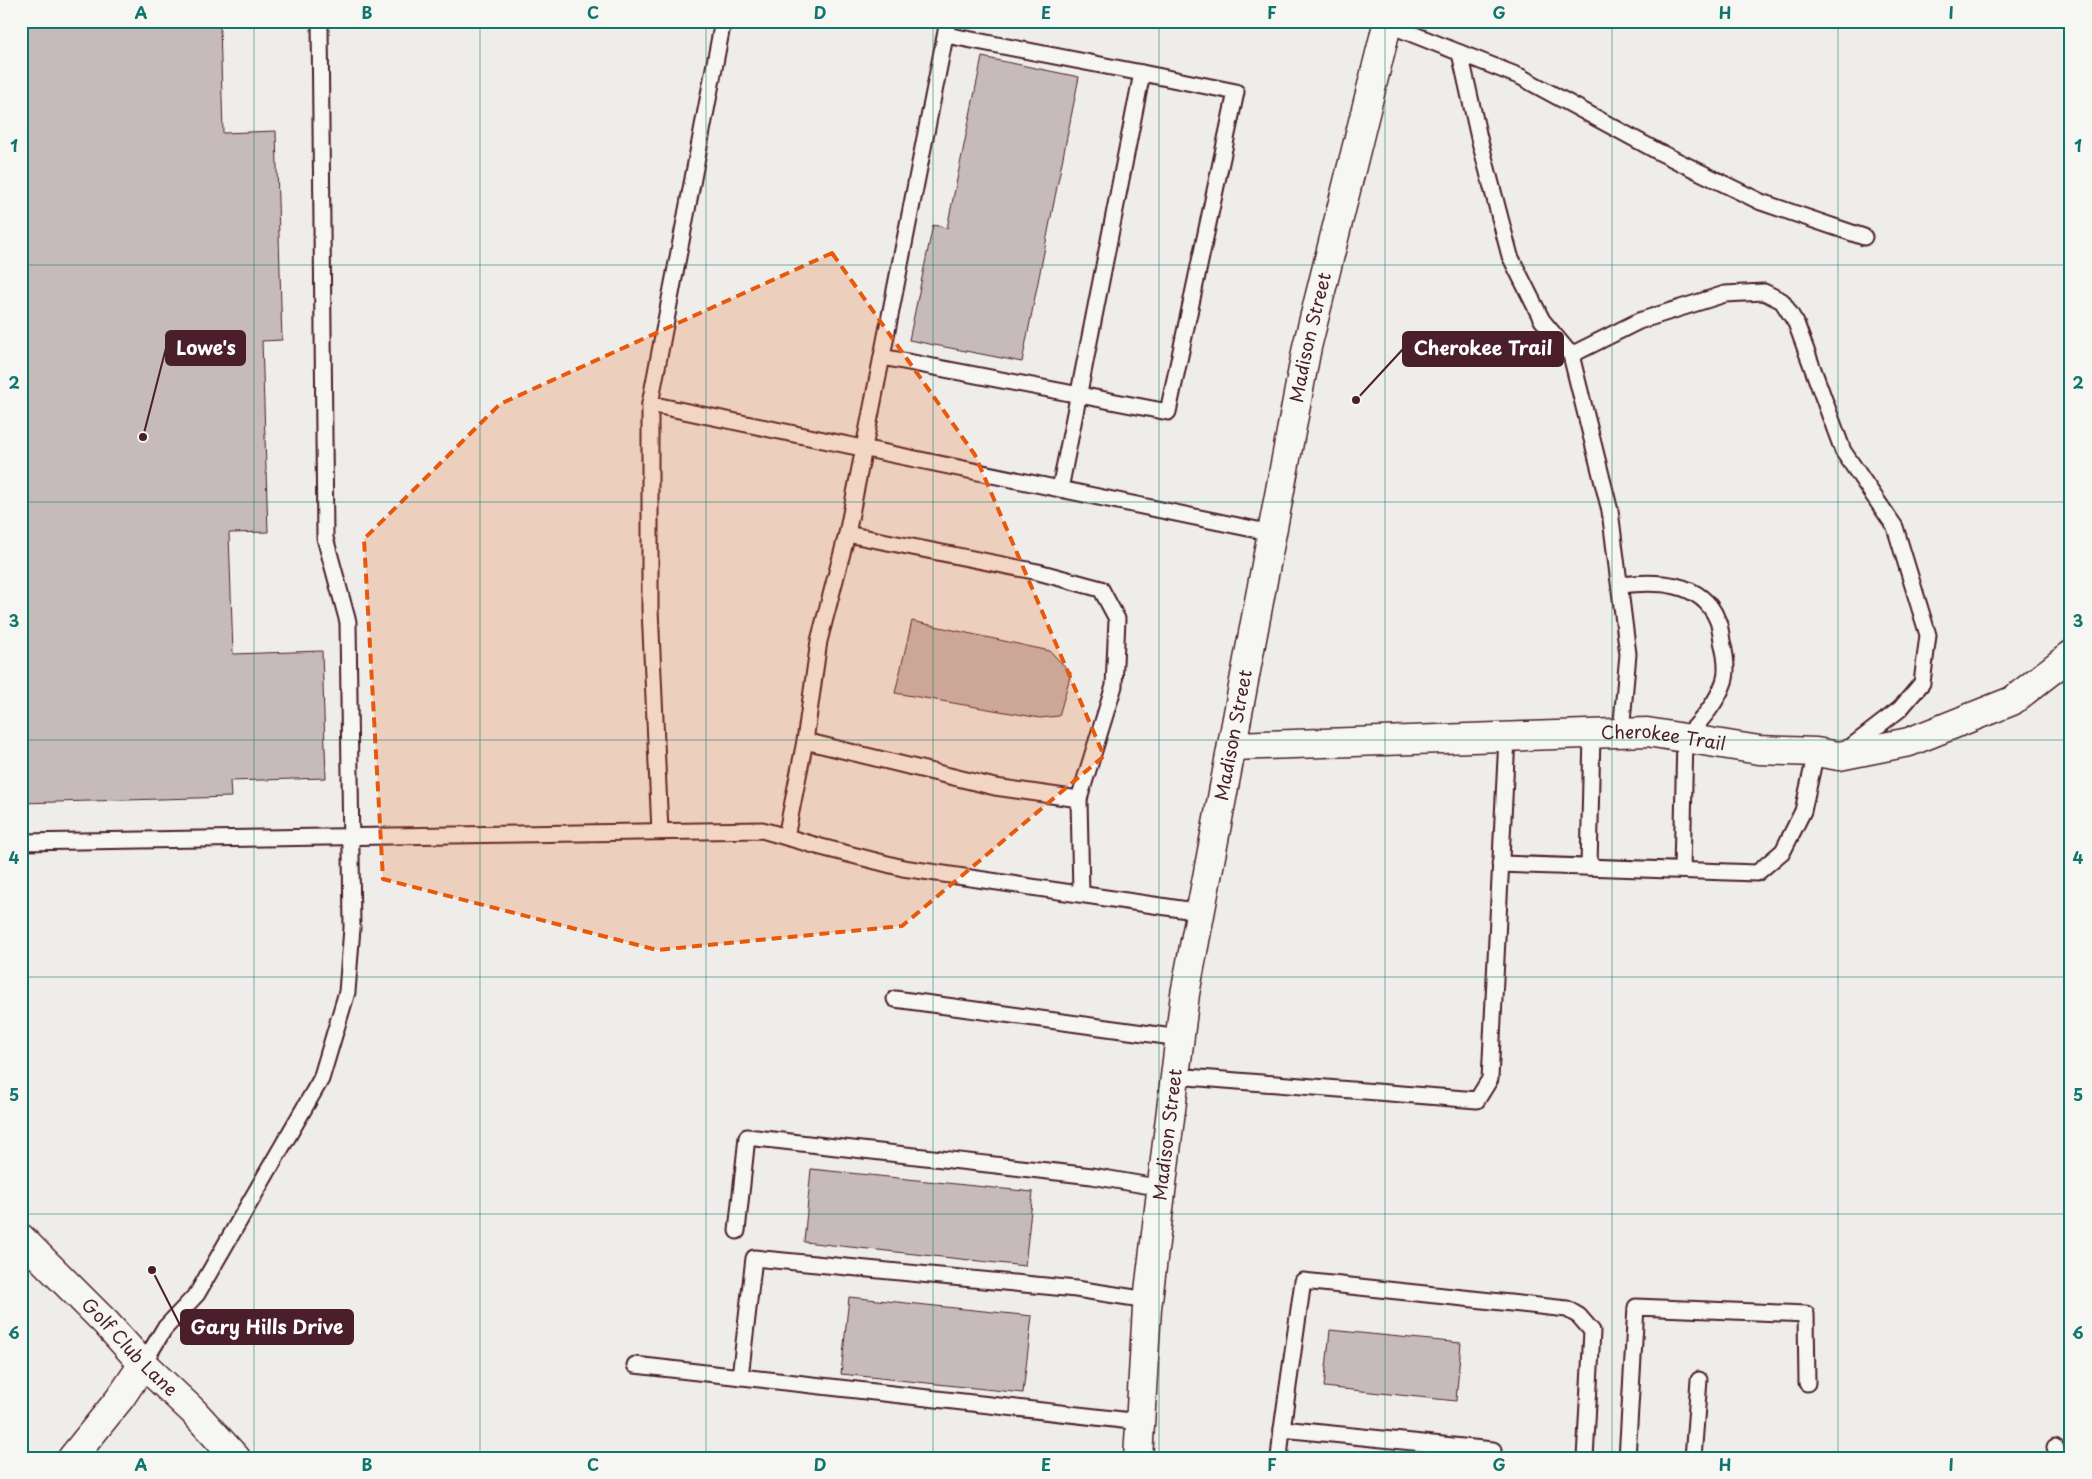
<svg xmlns="http://www.w3.org/2000/svg" width="2092" height="1479" viewBox="0 0 2092 1479" font-family="'Playpen Sans',sans-serif">
	<style>
		.building { fill: #c6babb; stroke: #4a1f2b }
		.lines { fill: none; stroke-linecap: round; stroke-linejoin: round }
		.service-casing { stroke: #4a1f2b; stroke-width: 19 }
		.minor-casing { stroke: #4a1f2b; stroke-width: 31 }
		.tertiary-casing { stroke: #4a1f2b; stroke-width: 31 }
		.primary-casing { stroke: #4a1f2b; stroke-width: 31 }
		.service { stroke: #f6f6f2; stroke-width: 15 }
		.minor { stroke: #f6f6f2; stroke-width: 28 }
		.tertiary { stroke: #f6f6f2; stroke-width: 28 }
		.primary { stroke: #f6f6f2; stroke-width: 28 }
		.marked { fill: #e8590c; fill-opacity: 0.2; stroke: #e8590c; stroke-width: 4; stroke-dasharray: 10 6; stroke-linejoin: round }
		.grid { fill: none; stroke: #0f766e; stroke-width: 1; stroke-opacity: 0.55 }
		.labels { text-anchor: middle; stroke-width: 5; stroke-linejoin: round; paint-order: stroke }
		.street-label { font-size: 18px; fill: #4a1f2b; stroke: #f6f6f2 }
		.leader { fill: none; stroke: #4a1f2b; stroke-width: 2 }
		.callout-dot { fill: #4a1f2b; stroke: #f6f6f2; stroke-width: 2 }
		.callout { fill: #4a1f2b; stroke: #4a1f2b; stroke-width: 2 }
		.callout-label { font-size: 19px; text-anchor: middle; font-weight: bold; fill: #fff }
		.neatline { fill: none; stroke: #0f766e; stroke-width: 2 }
		.grid-label { font-size: 16px; text-anchor: middle; font-weight: bold; fill: #0f766e }
	</style>
	<rect width="100%" height="100%" fill="#efedea"/>
	<filter id="ink" filterUnits="userSpaceOnUse"><feTurbulence type="fractalNoise" baseFrequency=".02" numOctaves="2"/><feDisplacementMap in="SourceGraphic" scale="10" xChannelSelector="R" yChannelSelector="G"/><feConvolveMatrix kernelMatrix="1 2 1 2 8 2 1 2 1" color-interpolation-filters="sRGB"/></filter>
	<g filter="url(#ink)">
		<g class="building">
			<polygon points="21,21 248,21 248,25 220,25 223,133 276,131 282,340 262,341 268,532 229,533 233,654 322,651 326,778 230,781 231,797 21,803"/>
			<polygon points="982,57 1079,77 1022,362 909,340 933,225 947,228"/>
			<polygon points="912,621 1050,651 1071,673 1059,716 1040,718 895,693"/>
			<polygon points="811,1169 1033,1192 1025,1266 804,1242"/>
			<polygon points="849,1297 1032,1316 1023,1393 841,1374"/>
			<polygon points="1330,1330 1461,1343 1456,1401 1324,1387"/>
		</g>
		<g class="lines">
			<defs>
				<g id="service">
					<polyline points="1387,24 1521,77 1657,151 1761,202 1864,237"/>
					<polyline points="946,35 1142,73 1060,489"/>
					<polyline points="1460,53 1479,138 1510,256 1542,320 1571,355 1610,511 1628,654 1621,733"/>
					<polyline points="1571,355 1639,321 1725,294 1764,292 1782,301 1796,323 1843,451 1895,527 1928,635 1922,683 1900,709 1848,749"/>
					<polyline points="882,357 1168,412 1236,92 1142,73"/>
					<polyline points="650,404 1272,533"/>
					<path d="M1620 585C1654 581 1701 580 1717 619 1720 625 1721 634 1722 641 1725 653 1728 671 1724 682 1716 705 1700 721 1685 738L1682 870"/>
					<polyline points="805,741 995,787 1079,799 1114,686 1117,619 1101,589 1038,572 847,534"/>
					<polyline points="1079,799 1081,894"/>
					<polyline points="660,831 650,609 650,404 723,21"/>
					<polyline points="786,837 805,741 819,641 847,534 948,21"/>
					<polyline points="21,842 762,830 821,847 903,868 1201,912"/>
					<polyline points="1500,864 1757,873 1783,851 1803,811 1816,752"/>
					<polyline points="1589,867 1592,734"/>
					<polyline points="895,999 1180,1038"/>
					<polyline points="1175,1076 1477,1100 1490,1079 1507,738"/>
					<polyline points="737,1231 747,1137 1092,1176 1162,1188"/>
					<polyline points="143,1364 164,1329 197,1294 321,1079 347,992 352,928 348,622 325,538 320,21"/>
					<polyline points="635,1365 1140,1422"/>
					<polyline points="740,1377 754,1258 1076,1289 1148,1300"/>
					<polyline points="1282,1429 1303,1281 1567,1309 1579,1316 1592,1331 1585,1458"/>
					<polyline points="2055,1447 2059,1458"/>
					<polyline points="1279,1458 1282,1429 1493,1450 1493,1458"/>
					<polyline points="1627,1458 1636,1307 1806,1314 1807,1383"/>
					<polyline points="1693,1458 1699,1380"/>
				</g>
				<g id="minor">
					<path id="s1" d="M1232 746 1647 732 1759 750 1816 752 1839 756 1909 742 2012 701 2071 655"/>
					<polyline points="72,1458 121,1397 143,1364"/>
				</g>
				<g id="tertiary">
					<path id="s2" d="M21 1238 106 1323 143 1364 193 1411 236 1458"/>
				</g>
				<g id="primary">
					<path id="s3" d="M1138 1458 1147 1308 1185 994 1307 347 1388 21"/>
				</g>
			</defs>
			<use href="#service" class="service-casing"/>
			<use href="#minor" class="minor-casing"/>
			<use href="#tertiary" class="tertiary-casing"/>
			<use href="#primary" class="primary-casing"/>
			<use href="#service" class="service"/>
			<use href="#minor" class="minor"/>
			<use href="#tertiary" class="tertiary"/>
			<use href="#primary" class="primary"/>
		</g>
	</g>
	<path class="marked" d="M832 253 975 455 1104 756 902 926 657 950 383 879 364 539 500 404Z"/>
	<path class="grid" d="M254 21V1458M480 21V1458M706 21V1458M933 21V1458M1159 21V1458M1385 21V1458M1612 21V1458M1838 21V1458M21 265H2071M21 502H2071M21 740H2071M21 977H2071M21 1214H2071"/>
	<g class="labels">
		<g class="street-label">
			<text dy="6" stroke="none"><textPath href="#s3" startOffset="1135">Madison Street</textPath></text>
			<text dy="6" stroke="none"><textPath href="#s3" startOffset="730">Madison Street</textPath></text>
			<text dy="6" stroke="none"><textPath href="#s1" startOffset="432">Cherokee Trail</textPath></text>
			<text dy="6" stroke="none"><textPath href="#s3" startOffset="325">Madison Street</textPath></text>
			<text dy="6" stroke="none"><textPath href="#s2" startOffset="154">Golf Club Lane</textPath></text>
		</g>
	</g>
	<path class="leader" d="M143 437L166 348M1356 400L1403 349M152 1270L181 1327"/>
	<g class="callout-dot">
		<circle cx="143" cy="437" r="5"/>
		<circle cx="1356" cy="400" r="5"/>
		<circle cx="152" cy="1270" r="5"/>
	</g>
	<g class="callout">
		<rect x="166" y="331" width="79" height="34" rx="5"/>
		<rect x="1403" y="332" width="160" height="34" rx="5"/>
		<rect x="181" y="1310" width="172" height="34" rx="5"/>
	</g>
	<g class="callout-label">
		<text x="206" y="355">Lowe's</text>
		<text x="1483" y="355">Cherokee Trail</text>
		<text x="267" y="1334">Gary Hills Drive</text>
	</g>
	<rect width="2092" height="1479" fill="none" stroke="#f6f6f2" stroke-width="55"/>
	<rect x="28" y="28" width="2036" height="1424" class="neatline"/>
	<g class="grid-label">
		<text x="141" y="19">A</text>
		<text x="367" y="19">B</text>
		<text x="593" y="19">C</text>
		<text x="820" y="19">D</text>
		<text x="1046" y="19">E</text>
		<text x="1272" y="19">F</text>
		<text x="1499" y="19">G</text>
		<text x="1725" y="19">H</text>
		<text x="1951" y="19">I</text>
		<text x="14" y="152">1</text>
		<text x="2078" y="152">1</text>
		<text x="14" y="389">2</text>
		<text x="2078" y="389">2</text>
		<text x="14" y="627">3</text>
		<text x="2078" y="627">3</text>
		<text x="14" y="864">4</text>
		<text x="2078" y="864">4</text>
		<text x="14" y="1101">5</text>
		<text x="2078" y="1101">5</text>
		<text x="14" y="1339">6</text>
		<text x="2078" y="1339">6</text>
		<text x="141" y="1471">A</text>
		<text x="367" y="1471">B</text>
		<text x="593" y="1471">C</text>
		<text x="820" y="1471">D</text>
		<text x="1046" y="1471">E</text>
		<text x="1272" y="1471">F</text>
		<text x="1499" y="1471">G</text>
		<text x="1725" y="1471">H</text>
		<text x="1951" y="1471">I</text>
	</g>
</svg>
